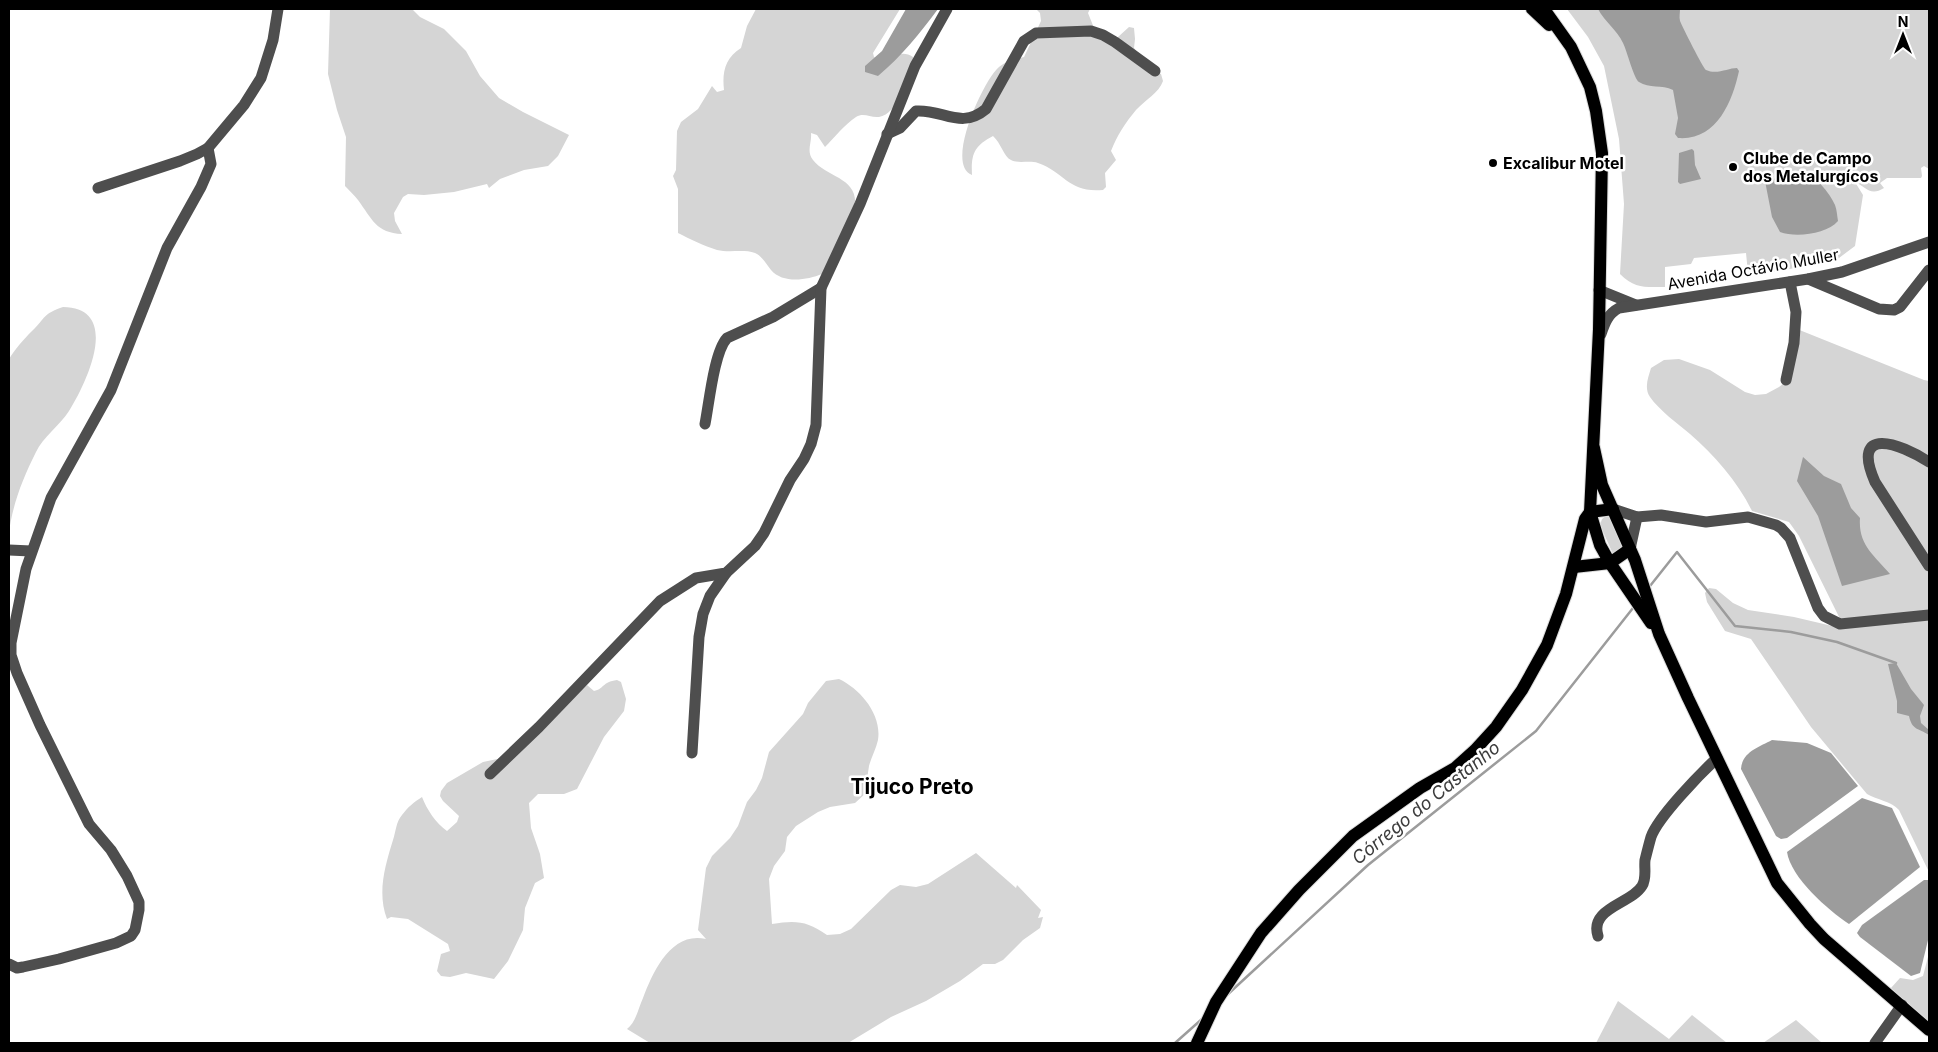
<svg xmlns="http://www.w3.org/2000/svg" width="1938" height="1052" viewBox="0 0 1938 1052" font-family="Inter,sans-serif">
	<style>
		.green { fill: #d5d5d5 }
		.water { fill: #9c9c9c }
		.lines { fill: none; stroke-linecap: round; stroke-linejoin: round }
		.stream { stroke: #9c9c9c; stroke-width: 2.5 }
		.major-casing { stroke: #dbdbdb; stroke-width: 14 }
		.minor { stroke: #4e4e4e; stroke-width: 11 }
		.major { stroke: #000; stroke-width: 12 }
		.poi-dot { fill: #000; stroke: #fff; stroke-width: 2 }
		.labels { text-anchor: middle; stroke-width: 5; stroke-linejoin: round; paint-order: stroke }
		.poi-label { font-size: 16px; font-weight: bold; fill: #000; stroke: #fff; text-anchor: start }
		.street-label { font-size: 16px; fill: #000; stroke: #fff }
		.water-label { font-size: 18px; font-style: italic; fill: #3d3d3d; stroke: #fff }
		.district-label { font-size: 21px; font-weight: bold; fill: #000; stroke: #fff }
	</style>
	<rect width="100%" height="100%" fill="#fff"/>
	<g class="green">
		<path d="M330 9H412L420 17 444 29 466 51 480 76 499 98 523 112 569 135 558 156 548 166 524 170 500 179 489 188 487 184 454 192 424 195 408 194 403 197 394 213 395 221 402 234C376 233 372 219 358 200 354 195 349 190 345 186L346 137 337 110 328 74Z"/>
		<path d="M756 9H900L873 53 874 57C886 63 900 47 913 57L914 63C907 78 898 114 879 117 870 118 864 112 856 117 845 124 834 138 825 147L817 135 811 133C812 143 806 151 813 160 827 178 858 177 855 206L822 274C807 280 783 284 771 270 766 264 762 256 755 253 744 249 729 253 717 250 704 246 690 239 678 233V189L673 176 676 170 677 131 681 122 698 109 712 86 717 92 724 90C722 72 725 58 741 48L747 26Z"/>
		<path d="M1036 9H1090L1088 13 1094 28 1106 40 1118 37 1129 27 1134 28 1135 39 1134 48 1150 68 1161 74 1163 81C1159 93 1145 100 1136 110 1125 123 1117 136 1111 151L1116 160 1105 173 1106 187 1103 190C1068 193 1066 173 1038 163 1030 160 1018 164 1011 160 1004 157 1001 143 993 136 974 146 971 154 972 175 944 165 984 79 999 67 1006 61 1016 59 1024 57L1041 21 1040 13Z"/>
		<path d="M1567 9H1929V169L1924 166 1921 168 1922 176 1921 178H1887L1880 183 1884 188C1870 197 1865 186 1855 182L1863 195 1855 246 1835 261 1761 274 1758 269 1748 273 1746 253 1694 258 1691 264 1665 267V287C1645 287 1635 289 1620 274L1624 204 1619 139 1604 66 1588 37Z"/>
		<path d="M63 307C122 308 87 382 69 411 60 425 43 437 36 452 23 478 13 503 9 532V359C16 348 23 340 32 331 46 318 42 314 63 307Z"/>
		<path d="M1797 329 1924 380 1929 381V872L1899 810C1891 801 1877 800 1867 794L1811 727 1751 639 1725 631 1707 602 1705 593 1709 588 1716 589 1733 603 1748 610 1794 617 1845 629 1799 536 1789 522 1752 511C1738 482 1714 455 1690 434 1678 424 1659 410 1650 397 1644 388 1648 378 1651 368L1664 360 1679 359 1710 370 1745 392 1755 395 1766 394 1779 387 1789 379Z"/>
		<path d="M1606 516C1618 519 1620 539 1623 549L1613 554 1600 525 1602 519Z"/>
		<path d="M839 679C860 689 882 714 878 740 876 749 871 758 869 766 867 775 868 784 866 793L855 803 830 807 818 812 796 826 787 837 785 851 774 866 769 879 772 924C796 920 807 921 827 935L840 934 851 929 891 890 900 885 916 887 928 884 976 853 1016 888 1017 885 1041 910 1038 918 1043 917 1040 928 1023 940 1003 960 995 964H983L960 981 926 1001 891 1017 848 1043H650L627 1029C636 1022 638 1009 643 998 653 972 671 931 706 939L698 930 706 868 712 856 730 838 738 826 747 802 756 790 762 778 769 752 803 714 808 703 826 681Z"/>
		<path d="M617 680 621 682 626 699 624 711 604 737 577 789 564 794H538L529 803 531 828 540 854 544 878 535 883 525 908 523 930 508 961 494 979 466 973 450 977 441 976 437 971 441 954 450 951 448 944 408 919 391 917 387 919C377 893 385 866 393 840 396 831 396 822 402 815 408 807 414 802 422 797 427 810 436 823 447 831L457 822 459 816 443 801 440 796 441 791 447 783 483 762 507 757 587 685 594 691C604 689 602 682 617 680Z"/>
		<polygon points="1929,953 1929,1024 1891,988 1900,978 1913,980 1923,976"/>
		<polygon points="1618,1001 1669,1039 1692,1015 1727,1043 1596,1043"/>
		<polygon points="1796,1020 1822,1043 1763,1043"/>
	</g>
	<g class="water">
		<path d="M906 9H938C920 33 902 56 878 76L865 72V66L882 51Z"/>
		<path d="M1598 9H1680C1680 13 1679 17 1680 21 1682 26 1703 68 1706 70 1717 75 1728 68 1737 68L1739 71C1732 103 1716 141 1678 138L1675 134 1678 118 1673 90C1662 84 1649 89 1639 82 1634 79 1627 51 1623 43 1617 30 1605 22 1598 9Z"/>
		<polygon points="1692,149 1694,151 1695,165 1701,179 1680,184 1678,182 1679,153"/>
		<path d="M1802 171C1814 174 1830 193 1835 205 1837 210 1837 216 1838 221 1827 234 1796 238 1780 232L1772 217 1765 181Z"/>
		<path d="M1803 457 1824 476 1841 484 1851 508 1860 518C1858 545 1874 555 1890 574L1842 586 1818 516 1797 481Z"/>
		<path d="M1896 663 1911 689 1924 705 1920 716 1921 723 1929 730V735C1918 728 1912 730 1909 716L1897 713V701L1888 664Z"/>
		<path d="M1772 740 1807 743 1831 753 1858 786 1787 838 1781 839 1776 836 1741 769C1742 752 1759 747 1772 740Z"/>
		<path d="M1862 798 1892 808 1920 867 1849 924C1828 910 1791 878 1787 852Z"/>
		<polygon points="1924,880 1929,880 1929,936 1920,973 1911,976 1860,937 1857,933 1862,925"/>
	</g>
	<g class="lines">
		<g class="stream">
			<polyline points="1650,586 1677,552 1735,626 1791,632 1837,642 1896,663"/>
			<polyline points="1227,995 1368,865 1536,731 1633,608"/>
			<polyline points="1175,1043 1202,1019"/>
		</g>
		<defs>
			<g id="major">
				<polyline points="1532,9 1549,25"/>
				<polyline points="1544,9 1571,47 1590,87 1596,111 1602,153 1599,329 1590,512 1600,545 1610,563 1651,623"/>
				<polyline points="1594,448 1602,485 1635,560 1659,634 1688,698 1777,883 1810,924 1824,939 1929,1030"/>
				<polyline points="1574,567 1610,563 1630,549"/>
				<polyline points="1197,1043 1216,1002 1261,933 1299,890 1353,836 1420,788 1455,768 1475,750 1496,727 1522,690 1547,645 1566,594 1585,519 1590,512 1613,509"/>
			</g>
		</defs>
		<use href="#major" class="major-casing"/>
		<g class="minor">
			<path d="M887 134 900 128 916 111C943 109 961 130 986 109L1024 41 1036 33 1091 31 1103 35 1115 42 1155 71"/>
			<polyline points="98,188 180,161 197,154 208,148 244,105 261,78 273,40 278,9"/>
			<polyline points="1808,279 1879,309 1894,310 1900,307 1929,270"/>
			<polyline points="1599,290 1636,305"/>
			<path d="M1601 334C1605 322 1608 314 1619 308L1808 279 1842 272 1929 242"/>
			<polyline points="1786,380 1794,343 1796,312 1790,282"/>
			<path d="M705 424C709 404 714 352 727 338L773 317 821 288"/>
			<path d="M1929 462C1900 443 1850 425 1875 482L1929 566"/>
			<polyline points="1613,509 1637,517 1661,515 1706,522 1748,517 1776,525 1781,528 1790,538 1818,608 1824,616 1840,624 1929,615"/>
			<polyline points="1630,549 1637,517"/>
			<polyline points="9,550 31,551"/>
			<polyline points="692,753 699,637 703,614 710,596 726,573"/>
			<polyline points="490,774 539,727 660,601 696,578 726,573 755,546 764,533 790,480 804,459 811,444 816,425 821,288 860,204 915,66 947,9"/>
			<path d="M1598 936C1589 908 1631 904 1642 886 1647 878 1644 868 1645 860 1647 852 1649 844 1651 837 1658 817 1700 774 1717 758"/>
			<polyline points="9,964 17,968 23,967 59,959 116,943 131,936 135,930 139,910 139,902 127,876 111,850 89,824 40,725 17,673 11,655 11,643 26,569 51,498 111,390 167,248 201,187 211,164 208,148"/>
			<polyline points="1875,1043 1902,1005"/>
		</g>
		<use href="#major" class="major"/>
	</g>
	<g class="poi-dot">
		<circle cx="1493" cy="163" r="5"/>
		<circle cx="1733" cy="167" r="5"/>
	</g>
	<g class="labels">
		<g class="poi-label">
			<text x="1743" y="164">Clube de Campo<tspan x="1743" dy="18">dos Metalurgícos</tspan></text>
			<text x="1503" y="169">Excalibur Motel</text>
		</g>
		<g class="street-label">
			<text transform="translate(1753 269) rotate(-10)" y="6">Avenida Octávio Muller</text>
		</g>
		<g class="water-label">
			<text transform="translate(1426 803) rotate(-39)" y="6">Córrego do Castanho</text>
		</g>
		<g class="district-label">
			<text x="912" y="794">Tijuco Preto</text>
		</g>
	</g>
	<rect width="1938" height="1052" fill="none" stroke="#000000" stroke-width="20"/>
	<g transform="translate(1903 35)" stroke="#ffffff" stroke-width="4" paint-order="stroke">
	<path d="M0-4L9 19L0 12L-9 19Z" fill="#000000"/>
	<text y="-8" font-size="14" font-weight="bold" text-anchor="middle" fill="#000000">N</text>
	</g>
</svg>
